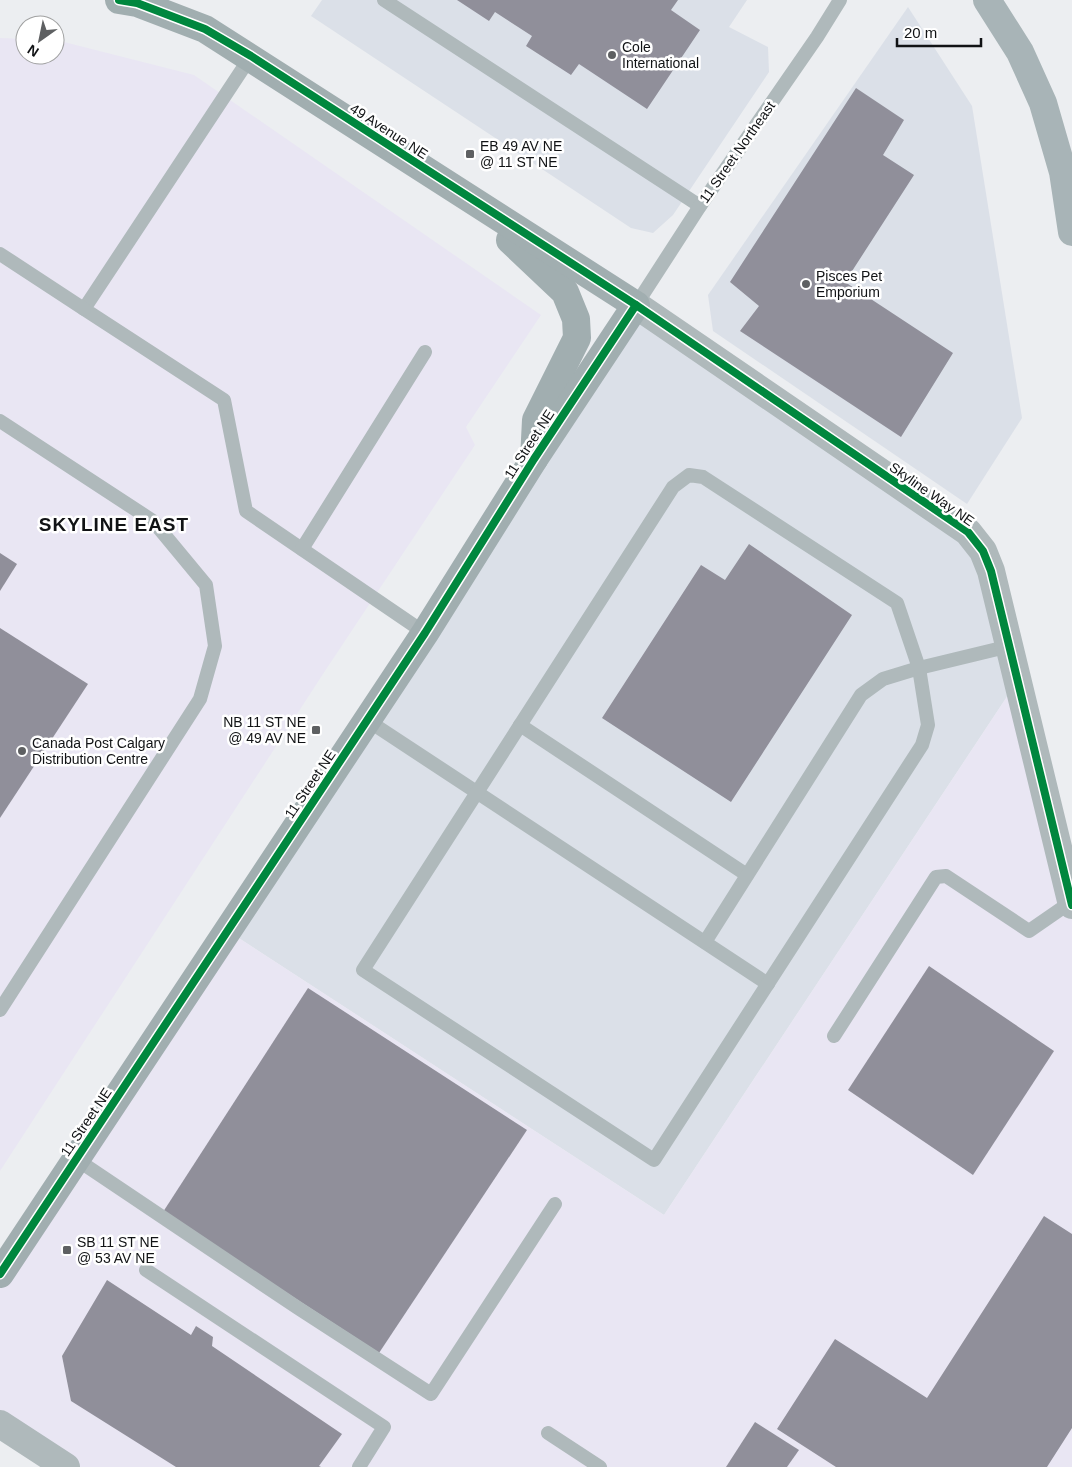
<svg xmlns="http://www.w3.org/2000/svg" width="1072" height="1467" viewBox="0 0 1072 1467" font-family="Helvetica,sans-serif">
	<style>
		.built { fill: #dbe0e8 }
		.industrial { fill: #e9e6f3 }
		.building { fill: #908f9a }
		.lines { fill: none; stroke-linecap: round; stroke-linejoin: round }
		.lane { stroke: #afb9bb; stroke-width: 14 }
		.street { stroke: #afb9bb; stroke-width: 28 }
		.secondary { stroke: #a1aeb0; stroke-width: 28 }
		.highway { stroke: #a8b4b7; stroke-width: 28 }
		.cycleway-casing { stroke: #fff; stroke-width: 11 }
		.cycleway { stroke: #00873e; stroke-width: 8 }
		.poi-dot { fill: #5e6062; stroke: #fff; stroke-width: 2 }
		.labels { text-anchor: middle; stroke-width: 5; stroke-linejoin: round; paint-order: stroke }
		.poi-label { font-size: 14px; fill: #111315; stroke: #fff; text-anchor: start }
		.street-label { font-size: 14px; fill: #111315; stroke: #fff }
		.district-label { font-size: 19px; font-weight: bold; letter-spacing: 1px; fill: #111315; stroke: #fff }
	</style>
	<rect width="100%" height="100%" fill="#eceef1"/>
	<g class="built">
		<polygon points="322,0 747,0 729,27 768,47 769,72 673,215 653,233 631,228 311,16"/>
		<polygon points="908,7 972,106 1022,418 967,504 713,331 708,295"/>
		<polygon points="636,305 968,532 1018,680 664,1215 228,931"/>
	</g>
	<g class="industrial">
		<polygon points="0,38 25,39 25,55 55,55 55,40 60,41 194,75 541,315 466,427 475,445 323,674 0,1171"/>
		<polygon points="1018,680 1072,905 1072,1467 66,1467 0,1424 0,1274 228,931 664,1215"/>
	</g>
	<g class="building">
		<polygon points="457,0 678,0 671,10 700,30 647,109 579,64 571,75 526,46 532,36 495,12 489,21"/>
		<polygon points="856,88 904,120 883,155 914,175 845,282 953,353 901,437 740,331 759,306 730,282"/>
		<polygon points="749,544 852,615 731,802 602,718 701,565 725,580"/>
		<polygon points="0,553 17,564 0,591"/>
		<polygon points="0,628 88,684 0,818"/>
		<polygon points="929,966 1054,1051 973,1175 848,1090"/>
		<polygon points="308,988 527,1130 379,1353 163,1212"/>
		<polygon points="1044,1216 1072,1234 1072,1428 1047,1467 836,1467 777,1429 835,1339 927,1398"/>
		<polygon points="107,1280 191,1335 196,1326 213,1337 212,1346 342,1434 319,1466 321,1467 176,1467 71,1401 62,1356"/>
		<polygon points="755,1422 799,1450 787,1467 726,1467"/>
	</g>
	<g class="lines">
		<g class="lane">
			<polyline points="384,0 700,206"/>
			<polyline points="251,56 84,309 224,400 246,511 425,633"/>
			<polyline points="0,254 84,309"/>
			<polyline points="636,305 700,206 817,37 840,0"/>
			<polyline points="0,421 153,521 206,585 215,646 200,699 0,1010"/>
			<polyline points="302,549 425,352"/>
			<polyline points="367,720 768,984"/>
			<polyline points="520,725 747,875"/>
			<polyline points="705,942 861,695 883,679 919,668 897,603 703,477 689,475 673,487 363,970 654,1160 922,745 928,725 919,668 1010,646"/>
			<polyline points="834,1036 936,877 946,876 1029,931 1071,902"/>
			<polyline points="76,1159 298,1308 431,1394 555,1204"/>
			<polyline points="146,1270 384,1427 359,1467"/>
			<polyline points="548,1433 600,1467"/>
		</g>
		<g class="street">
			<polyline points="636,305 968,532 983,551 991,571 1072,905"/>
			<polyline points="0,1424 66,1467"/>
		</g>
		<g class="secondary">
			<polyline points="510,240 565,292 576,319 577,338 536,420 534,459"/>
			<polyline points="0,1274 425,633 534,459 636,305 205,29 137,3 119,0"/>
		</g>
		<polyline class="highway" points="987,0 1020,52 1043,103 1063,172 1072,232"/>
		<defs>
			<g id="cycleway">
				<polyline points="119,0 137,3 205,29 251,56 636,305 968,532 983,551 991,571 1072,905"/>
				<polyline points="0,1274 425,633 534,459 636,305"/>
			</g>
		</defs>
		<use href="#cycleway" class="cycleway-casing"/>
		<use href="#cycleway" class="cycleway"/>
	</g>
	<g class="poi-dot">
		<circle cx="612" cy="55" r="5"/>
		<rect x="465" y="149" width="10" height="10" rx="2.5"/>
		<circle cx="806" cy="284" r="5"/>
		<rect x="311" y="725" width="10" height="10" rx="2.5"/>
		<circle cx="22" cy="751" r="5"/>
		<rect x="62" y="1245" width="10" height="10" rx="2.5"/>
	</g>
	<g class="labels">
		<g class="poi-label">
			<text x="622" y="52">Cole<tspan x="622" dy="16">International</tspan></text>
			<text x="480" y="151">EB 49 AV NE<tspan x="480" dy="16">@ 11 ST NE</tspan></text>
			<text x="816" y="281">Pisces Pet<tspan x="816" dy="16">Emporium</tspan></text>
			<text x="306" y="727" text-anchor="end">NB 11 ST NE<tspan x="306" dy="16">@ 49 AV NE</tspan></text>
			<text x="32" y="748">Canada Post Calgary<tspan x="32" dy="16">Distribution Centre</tspan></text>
			<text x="77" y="1247">SB 11 ST NE<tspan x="77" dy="16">@ 53 AV NE</tspan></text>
		</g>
		<g class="street-label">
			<text transform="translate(389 131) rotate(33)" y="5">49 Avenue NE</text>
			<text transform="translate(737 152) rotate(-55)" y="5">11 Street Northeast</text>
			<text transform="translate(529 444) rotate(-57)" y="5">11 Street NE</text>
			<text transform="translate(932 494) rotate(35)" y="5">Skyline Way NE</text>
			<text transform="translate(310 784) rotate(-56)" y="5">11 Street NE</text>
			<text transform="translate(86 1122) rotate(-56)" y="5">11 Street NE</text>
		</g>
		<g class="district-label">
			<text x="114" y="531">SKYLINE EAST</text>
		</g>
	</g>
	<g transform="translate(40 40) rotate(213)"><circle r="24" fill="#ffffff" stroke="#a0a1a1"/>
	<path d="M0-4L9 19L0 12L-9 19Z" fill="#5e6062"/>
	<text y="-8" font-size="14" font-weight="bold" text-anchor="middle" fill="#111315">N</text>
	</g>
	<path d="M897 38v8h84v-8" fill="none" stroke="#111315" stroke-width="2.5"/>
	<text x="904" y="38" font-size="15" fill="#111315" stroke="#ffffff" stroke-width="4" paint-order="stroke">20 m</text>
</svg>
